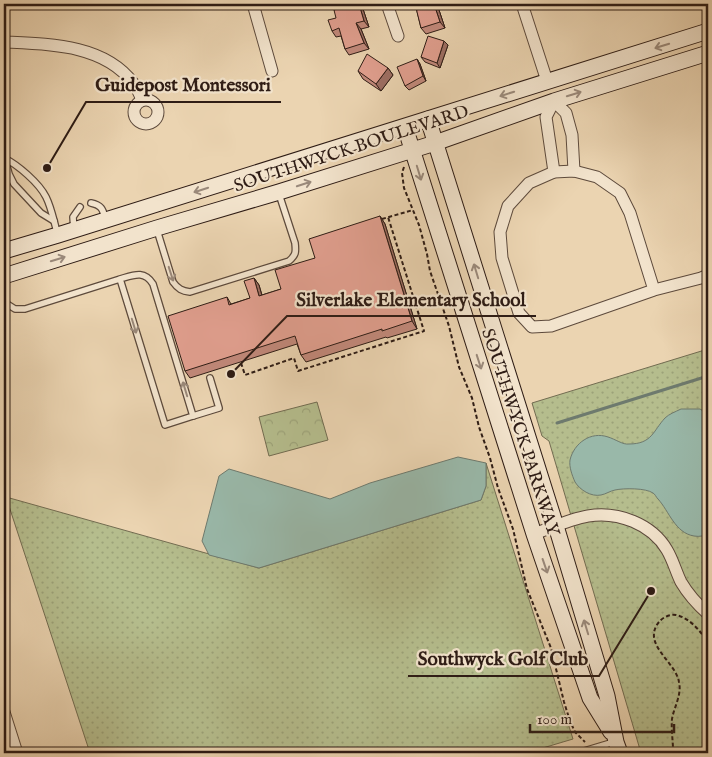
<svg xmlns="http://www.w3.org/2000/svg" width="712" height="757" viewBox="0 0 712 757" font-family="'IM FELL English',serif">
	<style>
		.grass { fill: url(#grass-dots); stroke: #726c51 }
		.park { fill: url(#park-crowns); stroke: #726c51 }
		.water { fill: #99b8a9; stroke: #6e7a6e }
		.lines { fill: none; stroke-linecap: round; stroke-linejoin: round }
		.stream { stroke: #6e7a6e; stroke-width: 3 }
		.lane-casing { stroke: #5d4a3c; stroke-width: 8 }
		.street-casing { stroke: #5d4a3c; stroke-width: 13 }
		.secondary-casing { stroke: #2e1c15; stroke-width: 17 }
		.path { stroke: #2e1c15; stroke-width: 2; stroke-dasharray: 4 2.5; stroke-linecap: butt }
		.lane { stroke: #f2e3cc; stroke-width: 5.5 }
		.street { stroke: #f2e3cc; stroke-width: 11 }
		.secondary { stroke: #f2e3cc; stroke-width: 15 }
		.wall { fill: #c2897b; stroke: #2e1c15 }
		.shaded-wall { fill: #9e6f64; stroke: #2e1c15 }
		.building { fill: #e19f8f; stroke: #2e1c15 }
		.oneway { stroke: #9a897a }
		.labels { text-anchor: middle; stroke-width: 4.5; stroke-linejoin: round; paint-order: stroke }
		.street-label { font-size: 18px; fill: #2e1c15; stroke: #f2e3cc }
		.leader { fill: none; stroke: #2e1c15; stroke-width: 2 }
		.callout-dot { fill: #2e1c15; stroke: #f2e3cc; stroke-width: 2 }
		.callout-label { font-size: 19px; text-anchor: middle; font-weight: bold; fill: #2e1c15; stroke: #f2e3cc; stroke-width: 4.5; stroke-linejoin: round; paint-order: stroke }
	</style>
	<defs>
		<pattern id="grass-dots" width="8" height="8" patternUnits="userSpaceOnUse" patternTransform="scale(1.25)"><rect width="8" height="8" fill="#b5bd8d"/><path d="M2 2h.1M6 6h.1" fill="none" stroke="#9ca279" stroke-width="1.8" stroke-linecap="round"/></pattern>
		<pattern id="park-crowns" width="20" height="18" patternUnits="userSpaceOnUse" patternTransform="scale(1.25)"><rect width="20" height="18" fill="#b5bd8d"/><path d="M2 6a3 3 0 1 1 6 0M12 15a3 3 0 1 1 6 0" fill="none" stroke="#9ca279"/></pattern>
	</defs>
	<rect width="100%" height="100%" fill="#ebd4b1"/>
	<filter id="stains"><feTurbulence type="fractalNoise" baseFrequency=".004" numOctaves="4"/><feColorMatrix values="0 0 0 0 .2 0 0 0 0 .09 0 0 0 0 .02 0 0 0 .5 -.17"/></filter>
	<radialGradient id="worn" r=".72"><stop offset=".6" stop-color="#630" stop-opacity="0"/><stop offset="1" stop-color="#630" stop-opacity=".3"/></radialGradient>
	<g class="grass">
		<polygon points="708,349 708,753 641,753 549,441 542,436 532,403"/>
		<polygon points="486,463 573,739 526,753 458,753 441,748 425,753 90,753 6,497 259,568 481,500 486,486"/>
	</g>
	<polygon class="park" points="317,402 328,440 269,456 259,417"/>
	<g class="water">
		<path d="M681 409H700L708 414V533C704 536 700 537 694 536 675 533 669 511 658 499 656 497 655 494 653 493 646 488 624 488 615 490 610 491 606 494 601 495 591 497 580 490 575 482 572 475 569 467 570 460 574 443 591 431 608 437 615 439 623 445 629 444 652 444 653 431 665 418 669 414 675 412 681 409Z"/>
		<polygon points="458,457 486,463 486,486 481,500 259,568 209,555 202,541 219,476 229,469 330,499 370,483"/>
	</g>
	<g class="lines">
		<polyline class="stream" points="557,423 708,376"/>
		<defs>
			<g id="lane">
				<path d="M4 158C18 165 39 183 46 197 52 209 54 223 58 235"/>
				<polyline points="5,159 9,174 14,184 41,213 54,221"/>
				<path d="M91 203C101 205 103 209 105 218"/>
				<polyline points="74,230 73,217 80,207"/>
				<path d="M157 230 173 282C178 289 182 291 190 292L289 261C296 255 296 252 295 243L279 194"/>
				<path d="M4 302 15 309H25L120 279C134 275 144 270 153 284L193 416 165 425 120 279"/>
				<polyline points="193,416 219,408 210,378"/>
				<polyline points="581,753 584,751 614,742"/>
			</g>
			<g id="street">
				<polyline points="253,4 272,71"/>
				<polyline points="387,4 398,36"/>
				<polyline points="522,4 547,81"/>
				<path d="M4 42C48 44 104 44 133 83 137 88 140 95 142 100"/>
				<circle cx="146" cy="112" r="12"/>
				<polyline points="554,172 546,117 554,101 566,113 572,135 574,171"/>
				<polyline points="654,290 630,213 620,193 597,177 574,171 554,172 529,183 508,206 500,232 502,258 519,313 532,327 551,326 654,290 701,278 708,275"/>
				<path d="M534 534C551 528 570 519 588 516 618 511 652 524 667 550 673 560 676 572 681 582 688 594 698 605 708 614"/>
				<polyline points="4,712 17,753"/>
			</g>
			<g id="secondary">
				<polyline points="428,119 556,526 607,696 616,742 620,753"/>
				<polyline points="405,127 534,534 590,698 611,732"/>
				<polyline points="4,251 58,235 708,31"/>
				<polyline points="4,276 157,228 279,192 435,143 554,101 708,53"/>
			</g>
		</defs>
		<use href="#lane" class="lane-casing"/>
		<use href="#street" class="street-casing"/>
		<use href="#secondary" class="secondary-casing"/>
		<g class="path">
			<polyline points="404,167 402,173 404,188 419,225 427,254 430,271 449,326 459,367 472,398 479,427 490,458 498,488 513,529 527,589 551,648 564,702 570,721 575,732 585,742"/>
			<polyline points="382,219 413,210"/>
			<polyline points="241,363 245,375 294,358 298,371 424,331 388,217"/>
			<polyline points="703,636 708,632"/>
			<path d="M672 753 673 750C673 740 671 730 672 719 674 707 682 695 679 682 676 662 641 644 659 622 663 617 670 614 676 615 690 618 700 631 708 642"/>
		</g>
		<use href="#lane" class="lane"/>
		<use href="#street" class="street"/>
		<use href="#secondary" class="secondary"/>
	</g>
	<g class="wall">
		<polygon points="359,4 363,9 369,27 361,29 369,49 349,55 345,49 341,36 336,37 332,31"/>
		<polygon points="406,4 435,4 438,7 445,28 426,34 421,28 416,7 409,9"/>
		<polygon points="444,41 448,45 440,68 425,62 421,57"/>
		<polygon points="417,59 420,64 426,81 409,90 405,86"/>
		<polygon points="388,68 393,75 381,91 363,79 358,71"/>
		<polygon points="380,216 385,224 417,329 387,338 386,337 306,362 301,355 297,344 190,378 185,371 227,297 231,304 250,298 254,278 259,285 262,295 281,289 315,258"/>
	</g>
	<g class="shaded-wall">
		<polygon points="359,4 363,9 369,27 364,21"/>
		<polygon points="434,4 435,4 438,7 445,28 440,22"/>
		<polygon points="356,23 361,29 369,49 364,43"/>
		<polygon points="444,41 448,45 440,68 437,63"/>
		<polygon points="417,59 420,64 426,81 423,76"/>
		<polygon points="388,68 393,75 381,91 376,84"/>
		<polygon points="380,216 385,224 417,329 412,321"/>
		<polygon points="254,278 259,285 264,303 259,296"/>
	</g>
	<g class="building">
		<polygon points="341,4 359,4 364,21 356,23 364,43 345,49 339,28 332,31 328,20 336,18 334,10 341,8"/>
		<polygon points="416,4 434,4 440,22 421,28 417,12"/>
		<polygon points="428,36 444,41 437,63 421,57"/>
		<polygon points="367,54 388,68 376,84 358,71"/>
		<polygon points="417,59 423,76 405,86 397,67"/>
		<polygon points="380,216 412,321 382,331 382,329 301,355 295,336 185,371 168,316 227,297 229,305 250,298 244,281 254,278 259,296 281,289 275,270 315,258 309,239"/>
	</g>
	<defs><path id="oneway-shaft" d="M-6 0H5M1.5-3L5.5 0L1.5 3" fill="none" stroke-width="1.6" stroke-linecap="round" stroke-linejoin="round" transform="scale(1.25)"/></defs>
	<g class="oneway">
		<use href="#oneway-shaft" transform="translate(662 46) rotate(163)"/>
		<use href="#oneway-shaft" transform="translate(507 94) rotate(162)"/>
		<use href="#oneway-shaft" transform="translate(574 94) rotate(-17)"/>
		<use href="#oneway-shaft" transform="translate(419 173) rotate(73)"/>
		<use href="#oneway-shaft" transform="translate(304 184) rotate(-18)"/>
		<use href="#oneway-shaft" transform="translate(201 190) rotate(162)"/>
		<use href="#oneway-shaft" transform="translate(58 259) rotate(-17)"/>
		<use href="#oneway-shaft" transform="translate(476 271) rotate(-107)"/>
		<use href="#oneway-shaft" transform="translate(171 274) rotate(72)"/>
		<use href="#oneway-shaft" transform="translate(134 326) rotate(73)"/>
		<use href="#oneway-shaft" transform="translate(479 362) rotate(72)"/>
		<use href="#oneway-shaft" transform="translate(185 389) rotate(-107)"/>
		<use href="#oneway-shaft" transform="translate(545 566) rotate(71)"/>
		<use href="#oneway-shaft" transform="translate(586 627) rotate(-107)"/>
	</g>
	<g class="labels">
		<g class="street-label">
			<text transform="translate(351 148) rotate(-18)" y="6">SOUTHWYCK BOULEVARD</text>
			<text transform="translate(521 432) rotate(72)" y="6">SOUTHWYCK PARKWAY</text>
		</g>
	</g>
	<path class="leader" d="M47 168L86 102H281M231 374L287 316H536M651 591L599 676H408"/>
	<g class="callout-dot">
		<circle cx="47" cy="168" r="5"/>
		<circle cx="231" cy="374" r="5"/>
		<circle cx="651" cy="591" r="5"/>
	</g>
	<g class="callout-label">
		<text x="183" y="91">Guidepost Montessori</text>
		<text x="411" y="306">Silverlake Elementary School</text>
		<text x="503" y="665">Southwyck Golf Club</text>
	</g>
	<rect width="712" height="757" fill="none" stroke="#ebd4b1" stroke-width="20"/>
	<rect x="5" y="5" width="702" height="747" fill="none" stroke="#2e1c15" stroke-width="2.5"/>
	<rect x="10" y="10" width="692" height="737" fill="none" stroke="#2e1c15"/>
	<path d="M530 724v8h144v-8" fill="none" stroke="#2e1c15" stroke-width="2.5"/>
	<text x="537" y="724" font-size="15" fill="#2e1c15" stroke="#f2e3cc" stroke-width="4" paint-order="stroke">100 m</text>
	<rect width="100%" height="100%" filter="url(#stains)"/>
	<rect width="100%" height="100%" fill="url(#worn)"/>
</svg>
